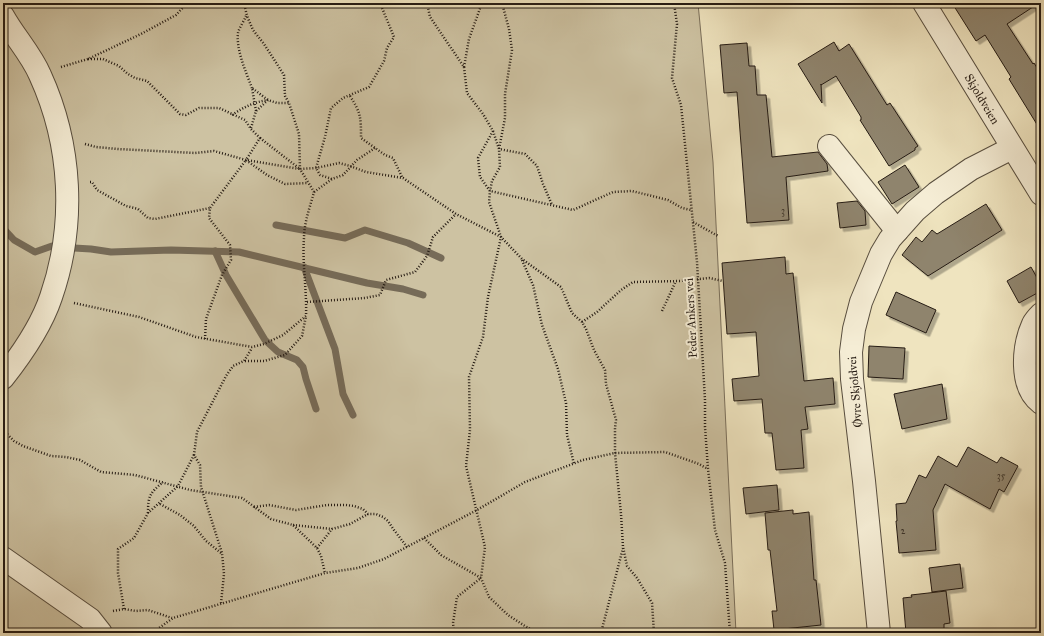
<svg xmlns="http://www.w3.org/2000/svg" width="1044" height="636" viewBox="0 0 1044 636" font-family="'IM FELL Great Primer',serif">
	<style>
		.green { fill: #cdc2a2; stroke: #7a6f5b }
		.lines { fill: none; stroke-linecap: round; stroke-linejoin: round }
		.stream { stroke: #766b58; stroke-width: 7 }
		.building { fill: #8f846d; stroke: #261c14; filter: url(#shadow) }
		.minor-casing { stroke: #584e3f; stroke-width: 24 }
		.path { stroke: #261c14; stroke-width: 2.5; stroke-dasharray: 1 2; stroke-linecap: butt }
		.minor { stroke: #f5edd5; stroke-width: 22 }
		.labels { text-anchor: middle; stroke-width: 4; stroke-linejoin: round; paint-order: stroke }
		.number-label { font-size: 10px; fill: #40362a }
		.street-label { font-size: 12px; fill: #261c14; stroke: #f5edd5 }
	</style>
	<defs>
		<filter id="shadow"><feDropShadow dx="3.5" dy="3.5" stdDeviation="0" flood-color="#0004"/></filter>
	</defs>
	<rect width="100%" height="100%" fill="#efe4bf"/>
	<filter id="stains"><feTurbulence type="fractalNoise" baseFrequency=".005" numOctaves="4"/><feColorMatrix values="0 0 0 0 .2 0 0 0 0 .09 0 0 0 0 .02 0 0 0 .5 -.17"/></filter>
	<radialGradient id="worn" r=".72"><stop offset=".6" stop-color="#630" stop-opacity="0"/><stop offset="1" stop-color="#630" stop-opacity=".3"/></radialGradient>
	<g class="green">
		<polygon points="3,3 698,3 713,162 736,633 3,633"/>
		<polygon points="1041,324 1041,379 1037,376 1031,354"/>
	</g>
	<g class="lines">
		<g class="stream">
			<polyline points="276,225 345,238 365,230 408,243 441,258"/>
			<polyline points="3,228 14,240 35,252 52,246"/>
			<polyline points="74,248 91,249 111,252 171,250 239,252 367,283 403,289 423,295"/>
			<polyline points="215,251 226,275 265,340 278,352 297,360 303,367 306,379 316,409"/>
			<polyline points="304,267 335,349 343,394 353,415"/>
		</g>
	</g>
	<g class="building">
		<polygon points="952,3 1039,3 1007,24 1033,64 1034,63 1041,74 1041,131 1009,79 1011,77 985,35 976,41"/>
		<polygon points="834,42 839,51 849,44 887,105 890,103 918,146 915,148 915,150 889,166 860,120 861,120 861,117 836,76 821,85 821,84 822,103 798,64"/>
		<polygon points="747,43 749,66 755,66 757,95 766,95 772,157 818,152 827,164 828,171 786,177 789,220 747,223 737,92 724,93 720,45"/>
		<polygon points="905,165 919,187 892,204 878,182"/>
		<polygon points="857,201 865,211 866,225 840,228 837,203"/>
		<polygon points="986,204 1002,230 928,276 902,255 916,237 922,242 932,230 937,234"/>
		<polygon points="785,257 786,274 793,273 804,381 833,378 835,404 805,407 808,429 801,430 804,468 776,470 772,433 765,433 762,399 734,401 732,379 759,376 756,332 727,334 722,263"/>
		<polygon points="1031,267 1041,285 1041,291 1019,303 1007,281"/>
		<polygon points="896,292 936,310 926,333 886,315"/>
		<polygon points="869,346 905,348 903,379 868,377"/>
		<polygon points="942,384 947,419 902,429 894,394"/>
		<polygon points="968,447 997,463 1001,457 1018,466 1004,492 999,489 990,509 945,484 933,510 936,550 899,553 896,521 897,521 896,504 906,503 919,475 926,478 938,456 957,467"/>
		<polygon points="777,485 779,510 746,514 743,488"/>
		<polygon points="793,510 793,514 809,512 814,580 816,580 821,625 774,630 772,611 777,611 770,550 768,550 765,513"/>
		<polygon points="960,564 963,588 932,592 929,568"/>
		<polygon points="946,591 950,623 944,624 944,633 906,633 903,598 912,597 911,595"/>
	</g>
	<g class="lines">
		<defs>
			<g id="minor">
				<polyline points="924,3 1041,194"/>
				<path d="M3 16C14 36 31 54 40 75 72 145 76 225 51 297 41 327 22 354 3 378"/>
				<polyline points="829,146 897,231"/>
				<path d="M1041 314C1038 317 1035 320 1033 324 1023 346 1019 387 1041 403"/>
				<polyline points="3,558 90,619 101,633"/>
				<polyline points="879,633 864,481 852,379 851,352 854,329 861,302 881,254 890,239 915,211 936,193 971,169 1012,148"/>
			</g>
		</defs>
		<use href="#minor" class="minor-casing"/>
		<g class="path">
			<polyline points="427,3 430,17 464,67 467,93 483,114 493,131 499,149 525,154 537,166 543,184 552,205"/>
			<polyline points="502,3 509,29 512,50 505,94 505,118 499,149 500,167 492,181 490,191 489,202 501,237 488,297 483,337 469,377 470,430 466,466 485,547 481,578 489,597 508,615 528,628 544,633"/>
			<polyline points="674,3 677,24 672,78 681,105 697,262 705,400 705,427 708,469 715,530 725,563 730,633"/>
			<path d="M246 16C244 21 239 28 238 33 236 50 246 72 252 88"/>
			<polyline points="88,59 103,59 119,66 128,74 135,78 147,81 180,114 186,115 199,108 219,108 245,120 251,129 260,138 246,160 267,175 285,184 308,183"/>
			<polyline points="61,67 88,59 141,34 176,15 187,3"/>
			<polyline points="464,67 469,39 482,3"/>
			<path d="M350 96C361 113 361 118 361 138L385 155 393 158 402 177"/>
			<polyline points="256,111 252,88 268,100"/>
			<path d="M232 115C244 107 254 102 268 100"/>
			<polyline points="251,128 256,111 268,100 277,103 289,103"/>
			<polyline points="493,131 478,158 480,177 490,191 573,210 613,192 632,191 668,200 682,208 691,210"/>
			<polyline points="260,138 300,169 316,168 339,163 350,166 366,172 403,178 456,214 501,237 522,259 561,287 572,313 582,322 586,329 594,350 605,370 606,384 616,420 615,428 615,453 621,514 623,547 627,566 637,578 652,603 654,633"/>
			<polyline points="85,144 96,147 118,149 195,153 214,151 246,160 300,169"/>
			<polyline points="375,148 357,160 343,175 332,179 320,175 316,168 325,137 331,108 343,98 369,87 384,61 387,48 394,37 380,3"/>
			<polyline points="90,182 92,182 97,190 126,206 138,209 148,218 155,219 210,208"/>
			<polyline points="314,192 332,179"/>
			<polyline points="693,222 718,236"/>
			<polyline points="522,260 533,285 542,325 558,369 566,403 567,435 574,464"/>
			<polyline points="307,302 365,298 380,295 386,280 415,272 427,256 433,237 456,214"/>
			<path d="M74 303 139 317 196 337 252 347 264 344 283 335 306 316C307 290 302 264 304 238 304 223 310 207 314 192L300 169 299 134 289 103 285 96 284 75 264 44 253 30 247 16 244 3"/>
			<polyline points="662,311 676,281"/>
			<polyline points="582,322 597,312 621,290 633,282 680,281 709,278 723,281"/>
			<polyline points="205,339 206,319 222,275 231,260 230,245 209,218 210,208 246,160"/>
			<polyline points="245,361 264,361 285,355 302,336 306,316"/>
			<polyline points="3,430 14,441 23,446 51,456 66,457 80,460 101,472 135,475 190,490 242,498 271,519 293,525 317,548 321,556 325,573"/>
			<polyline points="160,504 180,515 194,526 206,541 221,553"/>
			<polyline points="254,507 269,505 296,510 327,505 346,505 354,506 363,509 368,514 376,514 383,517 388,521 394,530 407,547"/>
			<path d="M148 513C148 496 150 493 163 482"/>
			<polyline points="293,525 332,529"/>
			<polyline points="424,538 441,555 481,578 457,597 453,623 454,633"/>
			<polyline points="317,548 332,529 350,524 368,514"/>
			<polyline points="221,603 224,574 222,553 201,487 200,465 194,455 197,432 226,376 233,366 244,361 252,348"/>
			<polyline points="124,609 118,573 118,549 134,538 148,513 178,486 194,455"/>
			<polyline points="113,611 124,609 136,611 148,610 172,618"/>
			<polyline points="152,633 173,618 325,573 358,568 384,559 477,510 525,482 583,460 615,453 665,452 699,464 708,469"/>
			<polyline points="601,633 623,548"/>
		</g>
		<use href="#minor" class="minor"/>
	</g>
	<g class="labels">
		<g class="number-label">
			<text x="783" y="214">3</text>
			<text x="1001" y="479">35</text>
			<text x="903" y="534">2</text>
		</g>
		<g class="street-label">
			<text transform="translate(982 99) rotate(59)" y="4">Skjoldveien</text>
			<text transform="translate(691 318) rotate(-93)" y="4">Peder Ankers vei</text>
			<text transform="translate(855 392) rotate(-95)" y="4">Øvre Skjoldvei</text>
		</g>
	</g>
	<rect width="1044" height="636" fill="none" stroke="#efe4bf" stroke-width="16"/>
	<rect x="4" y="4" width="1036" height="628" fill="none" stroke="#261c14" stroke-width="2"/>
	<rect x="8" y="8" width="1028" height="620" fill="none" stroke="#261c14"/>
	<rect width="100%" height="100%" filter="url(#stains)"/>
	<rect width="100%" height="100%" fill="url(#worn)"/>
</svg>
